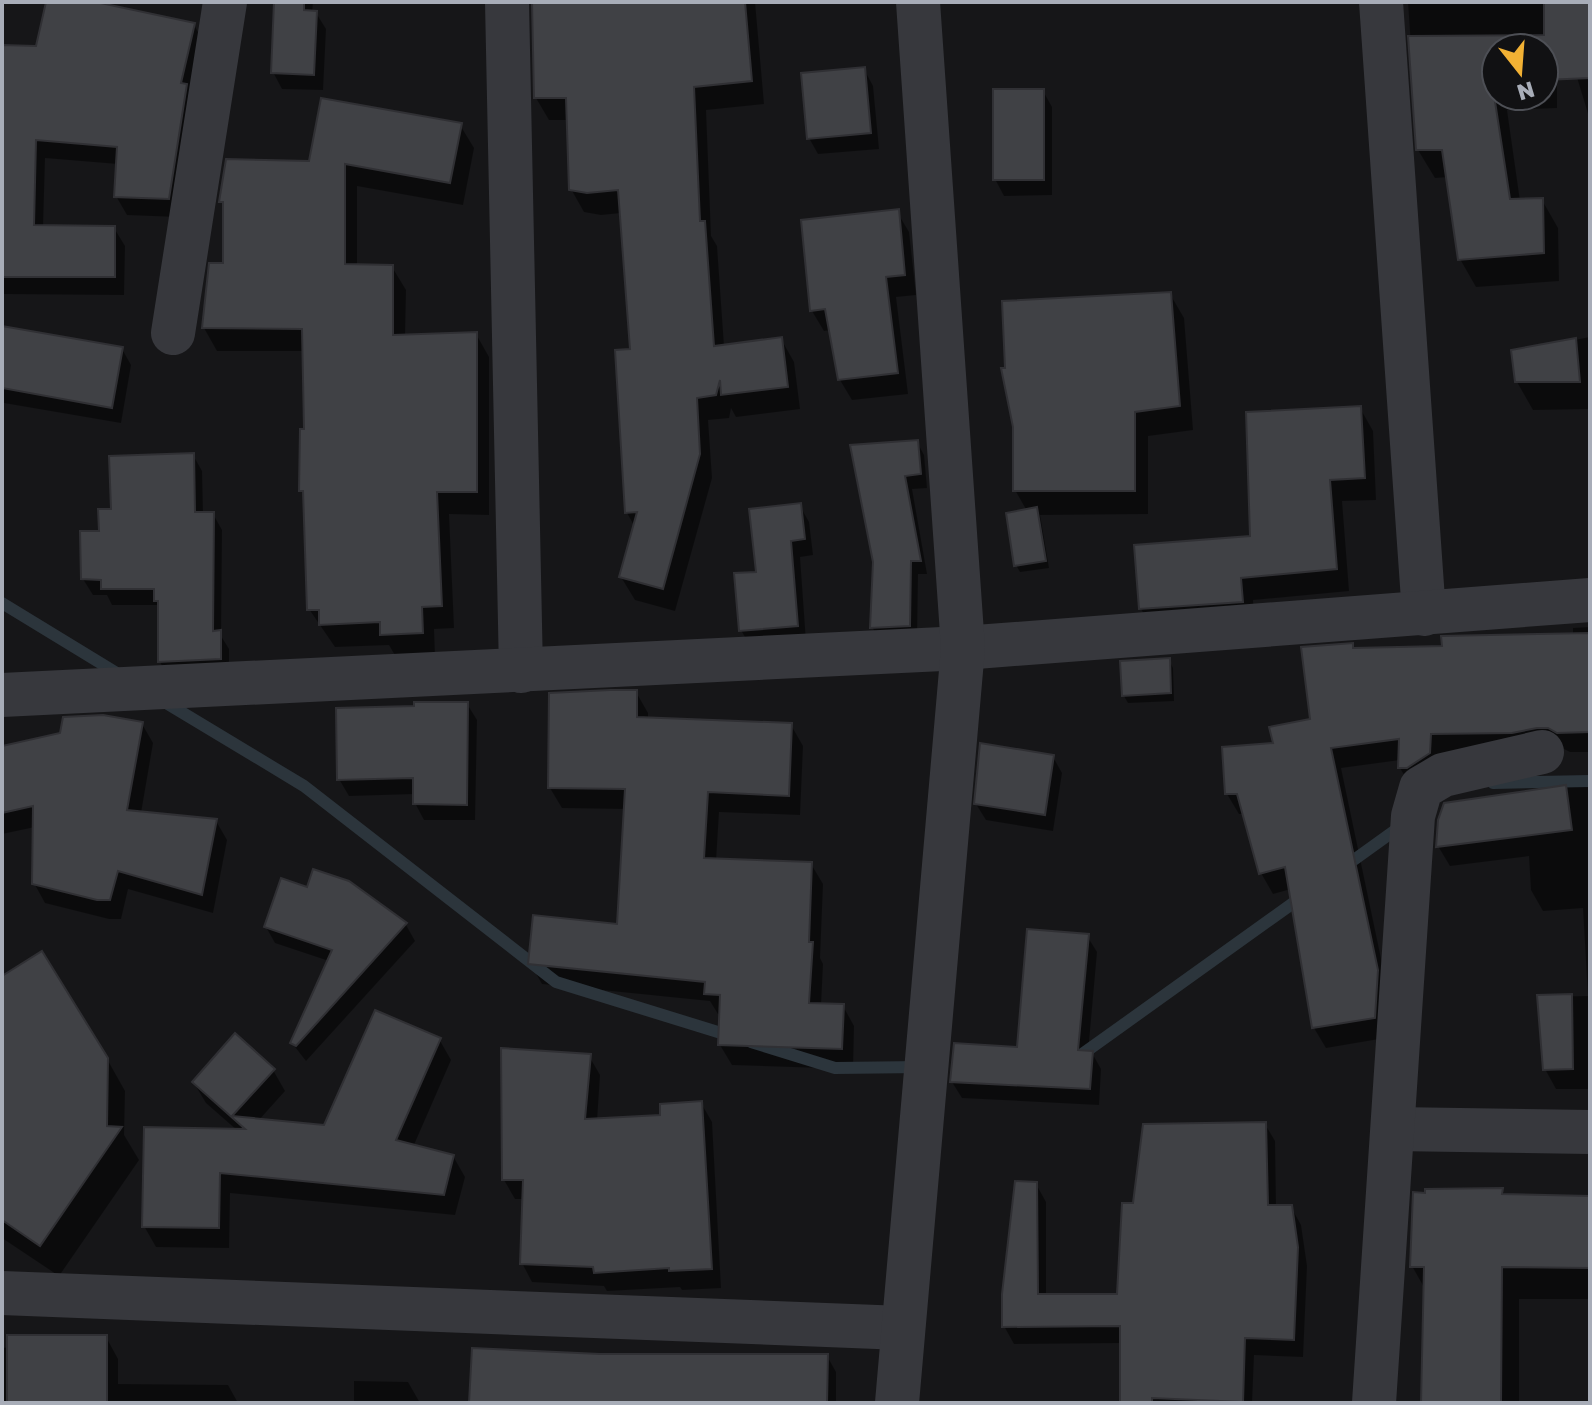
<svg xmlns="http://www.w3.org/2000/svg" width="1592" height="1405" viewBox="0 0 1592 1405" font-family="'Golos Text',sans-serif">
	<style>
		.shadow { fill: #0007; fill-rule: evenodd }
		.lines { fill: none; stroke-linecap: round; stroke-linejoin: round }
		.stream { stroke: #2c353c; stroke-width: 12 }
		.building { fill: #404145; stroke: #303034; stroke-width: 2 }
		.minor { stroke: #37383d; stroke-width: 44 }
	</style>
	<rect width="100%" height="100%" fill="#161618"/>
	<g class="shadow">
		<polygon points="48,2 102,2 104,6 194,25 204,43 178,217 127,215 116,196 118,164 45,158 43,227 114,228 125,246 124,295 2,294 2,47 37,49"/>
		<polygon points="276,2 313,2 312,13 316,13 326,29 323,90 282,89 273,72"/>
		<polygon points="534,2 755,2 764,104 706,110 711,236 717,246 724,346 781,339 794,362 800,409 736,417 731,408 729,418 708,420 712,478 675,611 635,600 621,577 635,527 627,513 632,351 621,213 601,215 584,212 571,189 568,120 549,120 536,98"/>
		<path d="M1408 2H1590V120L1557 12V108L1507 110 1520 201 1542 200 1558 228 1559 281 1476 287 1460 259 1448 177 1435 178 1418 150ZM1496 48H1544V96H1496Z"/>
		<polygon points="864,69 873,86 879,149 818,154 809,138"/>
		<polygon points="1043,91 1052,107 1052,195 1004,196 995,179"/>
		<polygon points="460,125 474,148 463,205 357,186 357,266 392,267 406,290 405,336 476,334 489,357 489,515 449,514 454,628 434,629 435,656 396,657 389,645 335,647 309,609 305,497 301,491 306,431 305,351 217,351 204,328 225,265 225,208 221,201 310,163"/>
		<polygon points="897,212 909,232 916,295 896,297 908,394 852,400 840,380 831,330 824,331 812,311 803,222"/>
		<polygon points="1170,294 1184,318 1193,430 1148,436 1148,514 1040,515 1049,568 1020,572 1016,565 1027,511 1015,490"/>
		<polygon points="2,328 122,349 131,365 121,423 4,403 2,408"/>
		<polygon points="1590,337 1590,409 1533,410 1517,382 1514,352"/>
		<polygon points="1360,408 1373,431 1376,500 1342,501 1349,591 1253,600 1254,623 1154,631 1141,609 1252,538"/>
		<polygon points="917,442 924,455 927,488 912,489 927,574 918,574 917,639 880,640 872,627 875,562"/>
		<polygon points="193,455 202,471 203,514 213,514 222,530 221,636 229,649 229,675 169,678 160,662 158,605 112,605 107,595 93,595 83,579 101,533 113,511"/>
		<polygon points="800,506 809,522 813,555 800,557 806,642 750,646 741,630 758,574"/>
		<polygon points="1590,627 1590,752 1570,752 1562,748 1412,788 1400,768 1400,760 1341,768 1388,992 1385,1038 1326,1048 1314,1028 1291,889 1273,894 1261,873 1244,814 1239,814 1227,794 1275,745 1312,720 1352,645 1354,650 1444,648 1573,635 1573,628"/>
		<polygon points="1169,660 1173,668 1174,701 1128,703 1124,696"/>
		<polygon points="636,692 648,713 648,720 791,725 803,746 800,815 719,812 716,861 811,864 823,884 820,958 823,964 821,1005 843,1006 854,1026 853,1069 732,1065 720,1045 721,1014 718,1014 710,1001 542,984 530,963 618,926 626,809 562,808 550,788"/>
		<polygon points="467,704 477,720 475,820 424,820 415,803 415,794 349,796 339,779"/>
		<polygon points="142,724 153,743 141,813 216,821 227,840 213,913 128,889 121,919 109,919 45,903 34,883 35,827 2,834 2,748"/>
		<polygon points="1053,757 1062,773 1053,831 986,820 976,804"/>
		<polygon points="1590,783 1590,1089 1556,1089 1545,1069 1539,997 1588,996 1583,908 1543,911 1531,890 1529,856 1450,866 1438,846 1446,805"/>
		<polygon points="348,883 406,925 415,941 306,1061 292,1043 329,961 275,943 266,927 308,890"/>
		<polygon points="1087,936 1097,952 1088,1053 1092,1053 1101,1069 1099,1105 962,1098 952,1082 1019,1049"/>
		<polygon points="2,978 107,1059 125,1091 124,1135 139,1160 59,1276 2,1238"/>
		<polygon points="439,1039 451,1060 413,1147 453,1156 465,1177 455,1215 230,1193 229,1248 156,1247 144,1226 238,1131 206,1103 194,1083 273,1070 285,1091 258,1121 325,1127"/>
		<polygon points="589,1056 600,1075 597,1121 662,1117 701,1103 712,1122 721,1288 682,1290 680,1287 607,1291 604,1286 532,1282 522,1263 524,1199 515,1199 504,1180"/>
		<polygon points="1265,1124 1275,1141 1276,1207 1291,1207 1301,1225 1307,1266 1303,1357 1254,1355 1252,1403 1122,1403 1122,1343 1014,1344 1004,1326 1036,1184 1046,1202 1046,1296 1119,1296 1134,1205"/>
		<polygon points="1502,1190 1505,1196 1590,1198 1590,1299 1519,1299 1519,1403 1423,1403 1425,1289 1412,1266"/>
		<polygon points="106,1337 118,1359 118,1384 228,1385 238,1403 2,1403 2,1348"/>
		<polygon points="600,1356 827,1356 836,1372 836,1403 473,1403"/>
		<polygon points="354,1381 408,1382 420,1403 354,1403"/>
	</g>
	<g class="lines">
		<g class="stream">
			<polyline points="2,603 120,675"/>
			<polyline points="163,701 304,786 556,982 734,1037"/>
			<polyline points="1493,783 1590,781"/>
			<polyline points="1344,867 1401,826"/>
			<polyline points="751,1042 835,1068 921,1067"/>
			<polyline points="1074,1060 1303,896"/>
		</g>
	</g>
	<g class="building">
		<polygon points="46,2 96,2 195,23 181,83 187,84 169,199 114,197 117,147 36,140 34,225 115,226 115,277 2,277 2,45 36,46"/>
		<polygon points="274,2 304,2 304,10 317,11 314,75 271,73"/>
		<polygon points="532,2 745,2 752,81 694,87 700,221 705,221 714,346 782,337 788,387 721,395 720,380 716,395 697,398 700,454 663,589 619,577 637,512 625,513 615,350 630,349 618,190 587,193 569,190 566,98 534,98"/>
		<polygon points="1544,2 1590,2 1590,78 1544,80 1544,48 1496,48 1496,82 1492,82 1510,199 1543,198 1544,253 1458,260 1442,150 1416,150 1408,36 1544,35"/>
		<polygon points="865,67 871,133 807,139 801,73"/>
		<rect x="993" y="89" width="51" height="91"/>
		<polygon points="321,98 462,123 450,183 345,164 345,264 393,265 393,335 477,332 477,492 437,492 442,606 422,607 423,633 380,635 380,622 319,625 319,610 307,610 303,491 299,491 300,429 304,429 302,329 202,328 209,263 223,263 223,202 219,202 226,159 309,161"/>
		<polygon points="899,209 905,275 886,277 898,373 838,380 825,309 810,311 801,220"/>
		<polygon points="1171,292 1180,406 1135,412 1135,491 1013,491 1013,427 1001,368 1005,368 1002,301"/>
		<polygon points="2,326 123,347 112,408 2,388"/>
		<polygon points="1576,338 1580,382 1515,382 1511,350"/>
		<polygon points="1361,406 1365,478 1330,480 1337,569 1241,578 1243,602 1139,609 1134,545 1250,536 1246,412"/>
		<polygon points="918,440 921,474 905,476 921,561 911,561 910,626 870,628 873,562 850,445"/>
		<polygon points="194,453 195,512 214,512 213,631 221,630 221,659 158,662 158,601 154,601 154,589 101,589 101,580 81,579 80,531 99,531 98,509 111,509 109,456"/>
		<polygon points="801,503 805,539 791,541 798,626 739,631 734,573 756,572 749,509"/>
		<polygon points="1037,507 1046,561 1014,566 1006,513"/>
		<polygon points="1590,633 1590,732 1557,733 1548,728 1537,728 1512,733 1431,734 1430,753 1407,768 1398,768 1399,739 1331,748 1378,970 1375,1018 1312,1028 1285,867 1259,874 1237,794 1225,794 1222,747 1273,743 1269,727 1310,719 1301,647 1353,643 1353,648 1442,646 1441,636"/>
		<polygon points="1170,658 1171,693 1122,696 1120,661"/>
		<polygon points="610,690 637,690 637,717 792,723 789,796 708,792 704,858 812,862 809,942 813,942 809,1003 844,1004 842,1049 718,1045 720,995 704,994 705,982 528,964 533,915 617,924 625,789 548,788 549,693"/>
		<polygon points="414,702 468,702 467,805 413,804 413,778 337,780 336,708 414,706"/>
		<polygon points="103,715 143,722 127,810 217,819 202,895 118,871 110,900 97,900 32,884 33,806 2,813 2,746 60,733 63,717"/>
		<polygon points="980,743 1054,755 1045,815 974,804"/>
		<polygon points="1566,785 1572,830 1436,847 1438,820 1444,803"/>
		<polygon points="313,869 349,881 407,923 296,1046 290,1043 332,950 264,927 281,878 307,887"/>
		<polygon points="1027,929 1089,934 1078,1050 1093,1051 1090,1089 950,1082 954,1043 1017,1047"/>
		<polygon points="42,951 108,1058 107,1126 122,1127 40,1246 2,1220 2,976"/>
		<polygon points="1572,994 1573,1069 1543,1070 1537,995"/>
		<polygon points="375,1010 441,1038 396,1140 454,1155 444,1195 220,1173 219,1228 142,1227 144,1127 245,1129 192,1082 235,1033 275,1069 232,1116 324,1125"/>
		<polygon points="501,1048 591,1054 585,1119 660,1115 660,1104 702,1101 712,1269 669,1271 669,1268 594,1273 593,1267 520,1264 523,1180 502,1180"/>
		<polygon points="1266,1122 1268,1205 1292,1205 1298,1247 1294,1340 1245,1338 1243,1402 1152,1398 1152,1403 1120,1403 1120,1326 1002,1327 1002,1294 1015,1181 1037,1182 1038,1294 1117,1294 1122,1203 1133,1203 1143,1124"/>
		<polygon points="1503,1188 1502,1194 1590,1196 1590,1268 1502,1267 1501,1403 1421,1403 1424,1267 1410,1267 1413,1192 1425,1193 1425,1189"/>
		<rect x="7" y="1335" width="100" height="68"/>
		<polygon points="472,1348 600,1354 828,1354 827,1403 469,1403"/>
	</g>
	<g class="lines">
		<g class="minor">
			<polyline points="507,2 521,671"/>
			<polyline points="1381,2 1424,614"/>
			<polyline points="173,333 225,2"/>
			<polyline points="2,695 963,648 1590,600"/>
			<polyline points="1394,1129 1590,1132"/>
			<polyline points="2,1293 903,1328"/>
			<polyline points="897,1403 963,648 918,2"/>
			<polyline points="1374,1403 1413,816 1421,788 1443,775 1542,752"/>
		</g>
	</g>
	<rect width="1592" height="1405" fill="none" stroke="#a8adb8" stroke-width="8"/>
	<g transform="translate(1520 72) rotate(163)"><circle r="38" fill="#111113" stroke="#4d4f55" stroke-width="2"/>
	<path d="M0-6L14 30L0 20L-14 30Z" fill="#f2b134"/>
	<text y="-12" font-size="22" font-weight="bold" text-anchor="middle" fill="#a8adb8">N</text>
	</g>
</svg>
